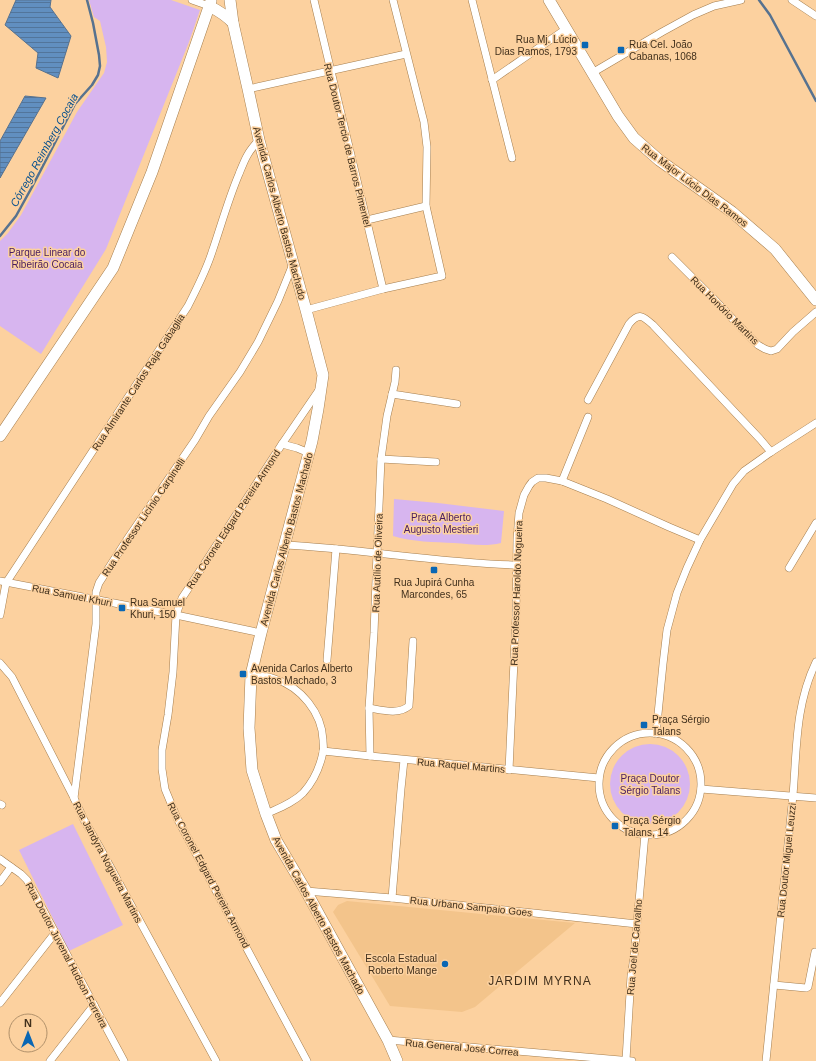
<svg xmlns="http://www.w3.org/2000/svg" width="816" height="1061" viewBox="0 0 816 1061" font-family="Helvetica,sans-serif">
	<style>
		.built { fill: #f3c48b }
		.park { fill: #d7b5ef }
		.water { fill: url(#water-rules); stroke: #57728f }
		.lines { fill: none; stroke-linecap: round; stroke-linejoin: round }
		.stream { stroke: #57728f; stroke-width: 2.5 }
		.street-casing { stroke: #a57e4e; stroke-width: 8 }
		.secondary-casing { stroke: #a57e4e; stroke-width: 12 }
		.street { stroke: #fff; stroke-width: 7 }
		.secondary { stroke: #fff; stroke-width: 11 }
		.poi-dot { fill: #0a67b4; stroke: #fcd19f; stroke-width: 1.5 }
		.labels { text-anchor: middle; stroke-width: 3; stroke-linejoin: round; paint-order: stroke }
		.poi-label { font-size: 10px; fill: #41301c; stroke: #fcd19f; text-anchor: start }
		.street-label { font-size: 10px; fill: #41301c; stroke: #fcd19f }
		.park-label { font-size: 10px; fill: #481c61; stroke: #fcd19f }
		.water-label { font-size: 11px; font-style: italic; fill: #07508d; stroke: #fcd19f }
		.quarter-label { font-size: 12px; letter-spacing: 1px; fill: #41301c; stroke: #fcd19f }
	</style>
	<defs>
		<pattern id="water-rules" width="6" height="5" patternUnits="userSpaceOnUse"><rect width="6" height="5" fill="#618fc0"/><path d="M0 2.5h6" fill="none" stroke="#52759b"/></pattern>
	</defs>
	<rect width="100%" height="100%" fill="#fcd19f"/>
	<polygon class="built" points="347,901 575,923 475,1007 462,1012 390,1006 333,912 338,905"/>
	<g class="park">
		<polygon points="89,0 171,0 200,10 189,42 106,249 41,354 0,326 0,241 8,233 21,215 77,112 104,73 107,62 106,47 100,21 94,17"/>
		<path d="M394 499 438 503 504 511 501 543C485 547 470 544 454 543 435 542 412 542 393 536Z"/>
		<circle cx="650" cy="784" r="40"/>
		<polygon points="73,824 123,925 69,951 19,850"/>
	</g>
	<g class="water">
		<polygon points="16,0 51,0 50,7 71,36 58,78 36,68 38,53 5,25"/>
		<polygon points="25,96 46,98 0,178 0,141"/>
	</g>
	<g class="lines">
		<g class="stream">
			<polyline points="759,0 770,15 816,101"/>
			<polyline points="0,236 16,216 32,187 75,104 92,85 98,75 100,66 99,55 93,23 87,0"/>
		</g>
		<defs>
			<g id="street">
				<polyline points="192,0 209,6"/>
				<polyline points="314,0 383,289"/>
				<polyline points="472,0 512,158"/>
				<polyline points="792,0 816,16"/>
				<polyline points="592,73 662,32 693,15 714,6 741,0"/>
				<polyline points="492,80 566,29"/>
				<polyline points="248,89 406,54"/>
				<polyline points="367,220 426,206"/>
				<polyline points="672,257 713,298 746,333 758,345 765,349 771,351 777,349 793,332 816,312"/>
				<polyline points="306,310 383,289 442,276 426,206 427,147 424,122 393,0"/>
				<polyline points="392,394 457,404"/>
				<path d="M588 400 629 324C639 312 643 316 653 325L760 439 771 452"/>
				<polyline points="282,444 297,448 309,453"/>
				<polyline points="381,459 436,462"/>
				<polyline points="562,481 588,417"/>
				<path d="M285 545C363 549 439 563 517 565"/>
				<polyline points="789,568 816,523"/>
				<polyline points="0,581 176,615 261,633"/>
				<path d="M0 615 6 583 188 306C197 288 206 271 212 252 221 226 228 200 239 174 245 159 247 153 259 140"/>
				<polyline points="327,660 336,549"/>
				<polyline points="0,663 12,677 74,798 84,820 99,846 216,1061"/>
				<path d="M251 675C259 675 267 676 275 679 301 687 322 713 323 740 323 744 324 748 323 752 320 767 313 782 303 793 293 803 279 808 266 814"/>
				<path d="M369 708C382 710 398 715 409 706L413 641"/>
				<circle cx="650" cy="784" r="51"/>
				<polyline points="656,734 663,664 667,630 677,593 687,568 700,540 733,484 744,471 771,452 816,423"/>
				<polyline points="323,751 370,756 599,778"/>
				<polyline points="370,756 369,708 374,633 377,553 381,459 387,416 395,382 396,370"/>
				<polyline points="509,770 516,617 517,539 519,513 524,495 529,486 532,482 538,478 546,478 562,481 607,499 669,527 700,540"/>
				<polyline points="701,789 816,798"/>
				<polyline points="74,798 96,624 96,592 99,583 128,538 195,440 209,416 240,372 258,342 278,301 293,264"/>
				<polyline points="0,804 2,805"/>
				<polyline points="0,859 21,874 27,880 124,1061"/>
				<polyline points="0,882 11,867"/>
				<polyline points="306,891 392,898 637,924"/>
				<polyline points="392,898 401,789 404,760"/>
				<polyline points="774,985 806,988 808,987 815,952"/>
				<polyline points="0,1003 55,933"/>
				<polyline points="388,1040 632,1061"/>
				<polyline points="626,1060 631,976 634,957 645,834"/>
				<polyline points="50,1061 94,1005"/>
				<polyline points="307,1061 177,818 165,789 162,769 162,750 168,715 173,672 176,615 182,598 190,586 282,444 319,390"/>
				<path d="M766 1061C775 972 784 884 793 795 797 748 795 706 816 662"/>
			</g>
			<g id="secondary">
				<polyline points="230,0 233,23"/>
				<polyline points="549,0 618,116 634,138 659,160 732,212 775,249 816,300"/>
				<path d="M209 6C219 11 226 15 233 23L248 89 259 140 306 310 323 375 318 409 312 441 261 633 251 675 249 728 252 770 266 814 276 840 306 891 388 1040 397 1061"/>
				<polyline points="0,436 113,268 152,172 211,1"/>
			</g>
		</defs>
		<use href="#street" class="street-casing"/>
		<use href="#secondary" class="secondary-casing"/>
		<use href="#street" class="street"/>
		<use href="#secondary" class="secondary"/>
	</g>
	<g class="poi-dot">
		<rect x="581" y="41" width="8" height="8" rx="2"/>
		<rect x="617" y="46" width="8" height="8" rx="2"/>
		<rect x="430" y="566" width="8" height="8" rx="2"/>
		<rect x="118" y="604" width="8" height="8" rx="2"/>
		<rect x="239" y="670" width="8" height="8" rx="2"/>
		<rect x="640" y="721" width="8" height="8" rx="2"/>
		<rect x="611" y="822" width="8" height="8" rx="2"/>
		<circle cx="445" cy="964" r="4"/>
	</g>
	<g class="labels">
		<g class="poi-label">
			<text x="577" y="43" text-anchor="end">Rua Mj. Lúcio<tspan x="577" dy="12">Dias Ramos, 1793</tspan></text>
			<text x="629" y="48">Rua Cel. João<tspan x="629" dy="12">Cabanas, 1068</tspan></text>
			<text x="434" y="586" text-anchor="middle">Rua Jupirá Cunha<tspan x="434" dy="12">Marcondes, 65</tspan></text>
			<text x="130" y="606">Rua Samuel<tspan x="130" dy="12">Khuri, 150</tspan></text>
			<text x="251" y="672">Avenida Carlos Alberto<tspan x="251" dy="12">Bastos Machado, 3</tspan></text>
			<text x="652" y="723">Praça Sérgio<tspan x="652" dy="12">Talans</tspan></text>
			<text x="623" y="824">Praça Sérgio<tspan x="623" dy="12">Talans, 14</tspan></text>
			<text x="437" y="962" text-anchor="end">Escola Estadual<tspan x="437" dy="12">Roberto Mange</tspan></text>
		</g>
		<g class="street-label">
			<text transform="translate(348 145) rotate(76)" y="4">Rua Doutor Tercio de Barros Pimentel</text>
			<text transform="translate(695 185) rotate(37)" y="4">Rua Major Lúcio Dias Ramos</text>
			<text transform="translate(280 213) rotate(75)" y="4">Avenida Carlos Alberto Bastos Machado</text>
			<text transform="translate(725 310) rotate(45)" y="4">Rua Honório Martins</text>
			<text transform="translate(138 382) rotate(-57)" y="4">Rua Almirante Carlos Raja Gabaglia</text>
			<text transform="translate(143 517) rotate(-56)" y="4">Rua Professor Licínio Carpinelli</text>
			<text transform="translate(233 519) rotate(-57)" y="4">Rua Coronel Edgard Pereira Armond</text>
			<text transform="translate(286 539) rotate(-75)" y="4">Avenida Carlos Alberto Bastos Machado</text>
			<text transform="translate(377 563) rotate(-88)" y="4">Rua Autílio de Oliveira</text>
			<text transform="translate(516 593) rotate(-88)" y="4">Rua Professor Haroldo Nogueira</text>
			<text transform="translate(72 595) rotate(11)" y="4">Rua Samuel Khuri</text>
			<text transform="translate(461 765) rotate(5)" y="4">Rua Raquel Martins</text>
			<text transform="translate(786 860) rotate(-84)" y="4">Rua Doutor Miguel Leuzzi</text>
			<text transform="translate(108 862) rotate(62)" y="4">Rua Jandyra Nogueira Martins</text>
			<text transform="translate(209 875) rotate(62)" y="4">Rua Coronel Edgard Pereira Armond</text>
			<text transform="translate(471 906) rotate(6)" y="4">Rua Urbano Sampaio Goes</text>
			<text transform="translate(319 915) rotate(61)" y="4">Avenida Carlos Alberto Bastos Machado</text>
			<text transform="translate(634 947) rotate(-85)" y="4">Rua Joel de Carvalho</text>
			<text transform="translate(67 955) rotate(62)" y="4">Rua Doutor Juvenal Hudson Ferreira</text>
			<text transform="translate(462 1047) rotate(5)" y="4">Rua General José Correa</text>
		</g>
		<g class="park-label">
			<text x="47" y="256">Parque Linear do<tspan x="47" dy="12">Ribeirão Cocaia</tspan></text>
			<text x="441" y="521">Praça Alberto<tspan x="441" dy="12">Augusto Mestieri</tspan></text>
			<text x="650" y="782">Praça Doutor<tspan x="650" dy="12">Sérgio Talans</tspan></text>
		</g>
		<g class="water-label">
			<text transform="translate(44 150) rotate(-61)" y="4">Córrego Reimberg Cocaia</text>
		</g>
		<g class="quarter-label">
			<text x="540" y="985">JARDIM MYRNA</text>
		</g>
	</g>
	<g transform="translate(28 1033)"><circle r="19" fill="#fcd19f" stroke="#b1916b"/>
	<path d="M0-3L7 15L0 10L-7 15Z" fill="#0a67b4"/>
	<text y="-6" font-size="11" font-weight="bold" text-anchor="middle" fill="#41301c">N</text>
	</g>
</svg>
